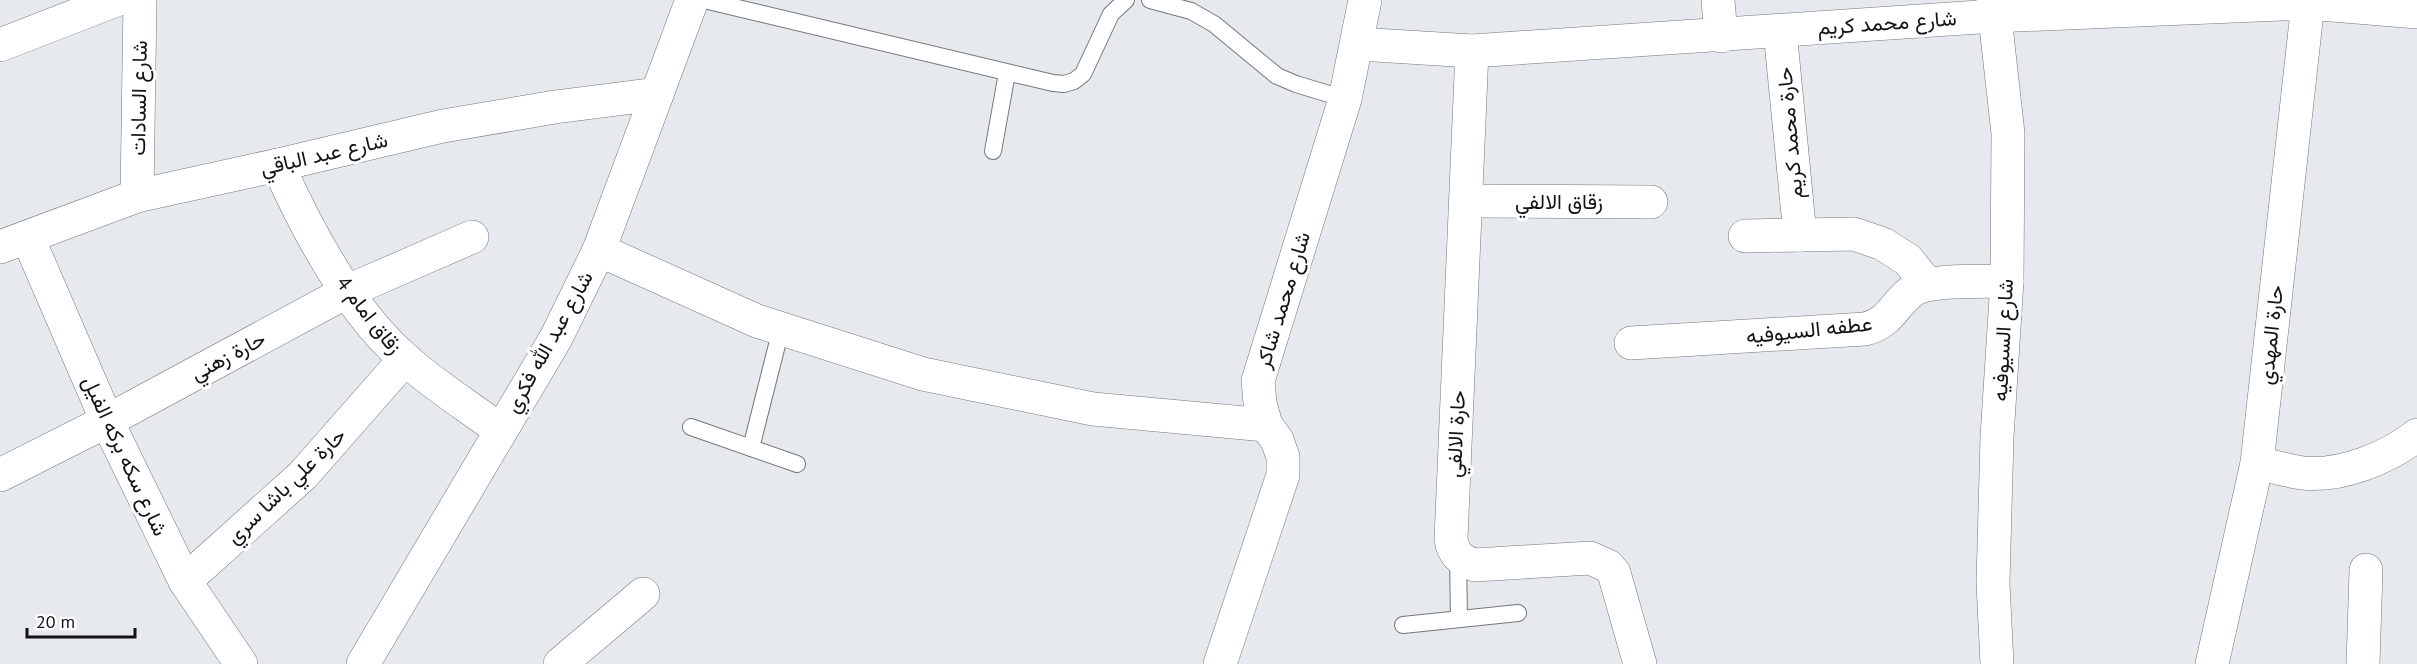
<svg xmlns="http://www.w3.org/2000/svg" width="2417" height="664" viewBox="0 0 2417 664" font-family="'PT Sans',Vazirmatn,sans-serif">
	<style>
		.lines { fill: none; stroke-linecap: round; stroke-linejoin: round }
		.lane-casing { stroke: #73767a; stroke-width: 18 }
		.street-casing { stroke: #73767a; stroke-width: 34 }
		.lane { stroke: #fff; stroke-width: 16 }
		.street { stroke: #fff; stroke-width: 33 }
		.labels { text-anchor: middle; stroke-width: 6; stroke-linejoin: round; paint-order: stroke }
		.street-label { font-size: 21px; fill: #111314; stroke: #fff }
	</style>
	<rect width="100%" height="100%" fill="#e6eaee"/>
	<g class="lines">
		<defs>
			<g id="lane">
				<polyline points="704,0 1053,83 1064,84 1074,81 1083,74 1111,14 1126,0"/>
				<polyline points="1150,0 1191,11 1214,24 1277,76 1296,84 1345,99"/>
				<polyline points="993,151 1007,73"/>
				<polyline points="691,427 797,464"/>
				<polyline points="751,448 781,329"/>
				<polyline points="1458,556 1459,619"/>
				<polyline points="1403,625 1518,613"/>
			</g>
			<g id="street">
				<polyline points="1718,0 1721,36"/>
				<polyline points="1993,0 2008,133 2007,281 1997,437 1993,583 1997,664"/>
				<polyline points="1780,31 1800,235"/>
				<polyline points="1358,44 1472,51 1994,16 2308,3 2417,12"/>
				<polyline points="0,45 116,0"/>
				<path d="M1472 51 1451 539C1453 554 1461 561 1475 565L1590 558 1608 566 1614 573 1640 664"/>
				<path d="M278 165C307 230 351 312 405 359 434 385 469 407 500 430"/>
				<polyline points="137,196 140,0"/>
				<polyline points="1467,201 1651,202"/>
				<polyline points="1745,236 1854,234 1883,244 1908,260 1927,284"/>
				<polyline points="28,238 107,421 185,581 241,664"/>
				<polyline points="0,247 137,196 278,165 443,126 555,107 657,94"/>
				<polyline points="599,250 757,321 923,374 1093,409 1266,425"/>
				<path d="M1631 343 1865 329C1893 322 1894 302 1915 289 1934 279 1984 282 2007 281"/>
				<path d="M2257 463C2272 466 2288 471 2303 473 2341 477 2388 458 2417 435"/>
				<polyline points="0,475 107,421 348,291 472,237"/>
				<polyline points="185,581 303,475 405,359"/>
				<polyline points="363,664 556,338 599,250 692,0"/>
				<polyline points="560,664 643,594"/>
				<polyline points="1220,664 1283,475 1283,457 1277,440 1266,425 1260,403 1258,381 1345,99 1365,0"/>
				<polyline points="2212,664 2257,463 2308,3"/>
				<polyline points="2363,664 2366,570"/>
			</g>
		</defs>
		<use href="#lane" class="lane-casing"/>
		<use href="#street" class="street-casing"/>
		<use href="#lane" class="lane"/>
		<use href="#street" class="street"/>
	</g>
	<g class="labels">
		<g class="street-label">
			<text transform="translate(1887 23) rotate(-4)" y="7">شارع محمد كريم</text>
			<text transform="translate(139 98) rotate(-89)" y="7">شارع السادات</text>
			<text transform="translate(1790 133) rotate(-95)" y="7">حارة محمد كريم</text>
			<text transform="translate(324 154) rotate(-13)" y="7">شارع عبد الباقي</text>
			<text x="1559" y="209">زقاق الالفي</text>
			<text transform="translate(1283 300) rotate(-73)" y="7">شارع محمد شاكر</text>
			<text transform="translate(369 315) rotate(52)" y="7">زقاق امام 4</text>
			<text transform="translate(1809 330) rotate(-6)" y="7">عطفه السيوفيه</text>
			<text transform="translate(2271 335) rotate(-84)" y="7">حارة المهدي</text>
			<text transform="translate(2003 340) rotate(-87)" y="7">شارع السيوفيه</text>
			<text transform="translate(549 342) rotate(-61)" y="7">شارع عبد الله فكري</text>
			<text transform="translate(228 356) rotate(-28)" y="7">حارة زهني</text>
			<text transform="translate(1456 434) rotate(-87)" y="7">حارة الالفي</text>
			<text transform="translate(125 456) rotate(65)" y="7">شارع سكه بركه الفيل</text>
			<text transform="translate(286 486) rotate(-44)" y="7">حارة علي باشا سري</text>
		</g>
	</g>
	<path d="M27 628v9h108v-9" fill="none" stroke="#111314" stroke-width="3"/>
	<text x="36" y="628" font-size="18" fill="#111314" stroke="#ffffff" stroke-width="4.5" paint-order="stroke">20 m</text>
</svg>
